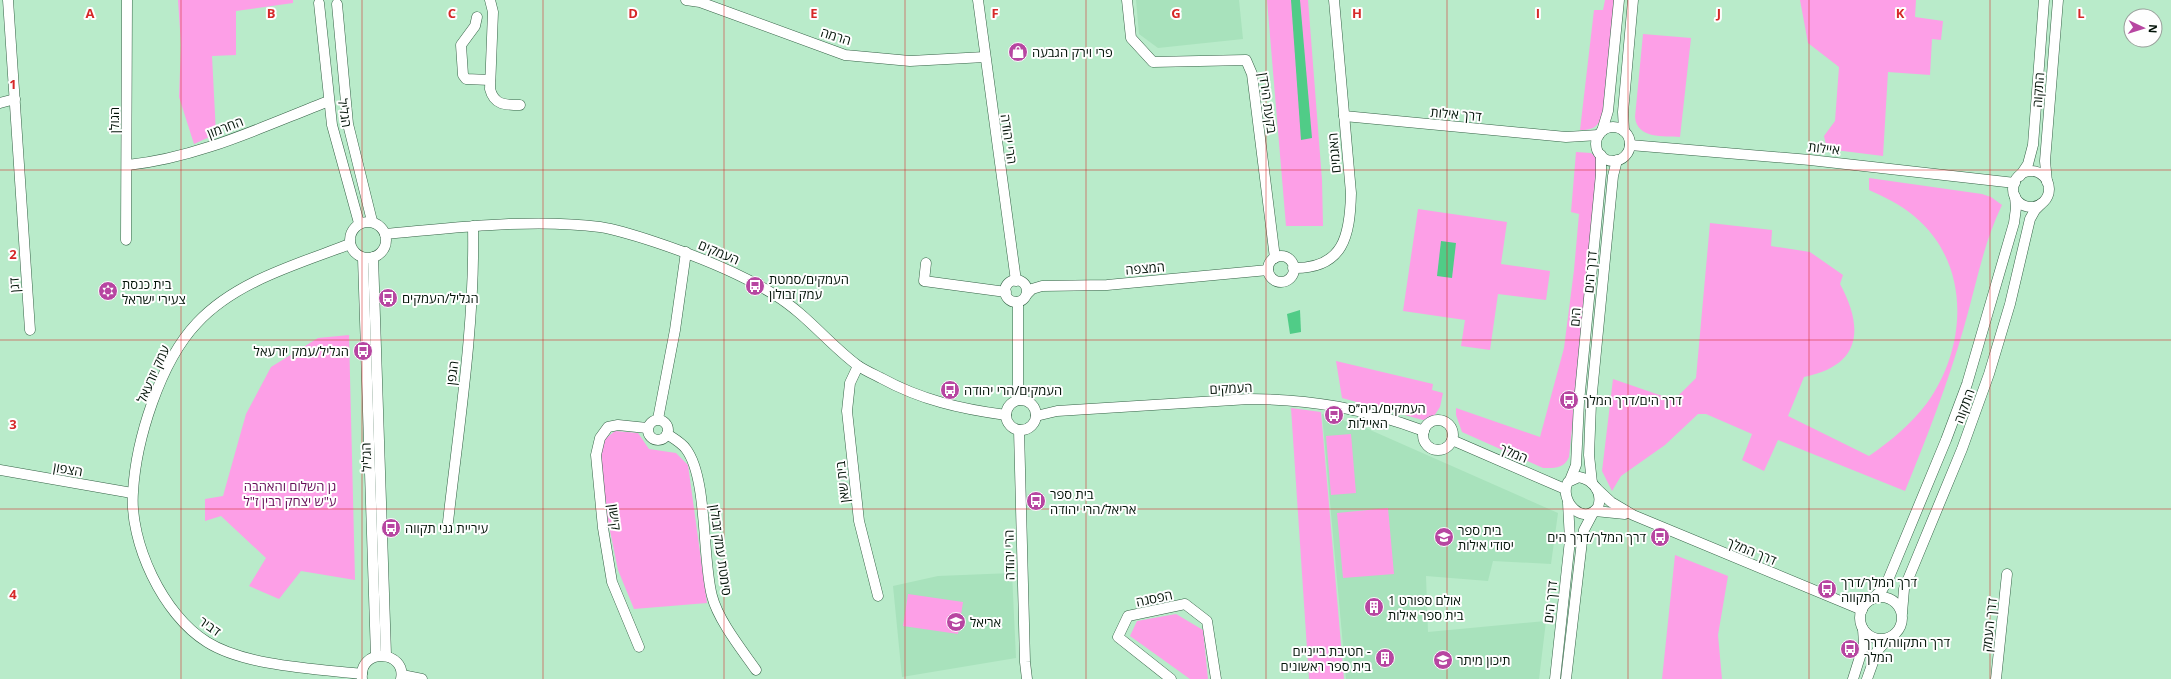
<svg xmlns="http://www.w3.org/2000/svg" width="2171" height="679" viewBox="0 0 2171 679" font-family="'Open Sans',Heebo,sans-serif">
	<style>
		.built { fill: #a8e2bc }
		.green { fill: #fd9fe7 }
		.water { fill: #50cc87 }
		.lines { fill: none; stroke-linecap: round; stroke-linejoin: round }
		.minor-casing { stroke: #356246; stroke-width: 11 }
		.minor { stroke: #fff; stroke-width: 10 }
		.grid { fill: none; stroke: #d62828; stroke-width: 1; stroke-opacity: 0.55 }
		.labels { text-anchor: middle; stroke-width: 4; stroke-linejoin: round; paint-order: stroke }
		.street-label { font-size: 13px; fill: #021207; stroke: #fefefe }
		.poi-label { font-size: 13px; fill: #021207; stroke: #fefefe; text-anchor: start }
		.park-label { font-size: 13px; fill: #630a55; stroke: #fefefe }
		.grid-label { font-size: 13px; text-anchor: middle; font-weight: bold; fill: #d62828; stroke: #fefefe; stroke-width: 4; stroke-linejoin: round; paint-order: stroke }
	</style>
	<rect width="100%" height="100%" fill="#b9ebca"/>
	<g class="built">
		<polygon points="1136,0 1239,0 1243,39 1158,48 1139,34"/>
		<polygon points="1322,414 1359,425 1558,513 1551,564 1493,561 1488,581 1426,576 1428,632 1546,621 1539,679 1346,679"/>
		<polygon points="1012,573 1016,658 902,677 893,586 938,576"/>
	</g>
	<g class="green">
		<polygon points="178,0 293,0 293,3 236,11 236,55 212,56 216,134 194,144 179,97 181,45"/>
		<polygon points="1267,0 1308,0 1322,180 1323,226 1286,226"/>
		<path d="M1605 0H1616L1602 118C1596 128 1592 130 1580 130L1594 10H1603Z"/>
		<polygon points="1800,0 1916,0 1915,17 1943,21 1941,40 1932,39 1930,75 1888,72 1883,156 1827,149 1824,136 1835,121 1839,67 1808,43"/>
		<path d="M1643 34 1691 38 1680 137C1664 136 1637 139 1635 117Z"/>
		<path d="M1576 152 1591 153 1600 161 1569 457C1564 469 1554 468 1543 468L1462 432 1456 415V408L1540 437 1564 348 1574 270 1579 214 1571 212Z"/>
		<path d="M1869 178 1982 194 1991 197 2002 205C1983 244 1976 286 1964 327 1948 383 1927 437 1905 491L1778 440 1764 471 1742 460 1752 434 1706 414H1698L1665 445 1621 476 1612 491 1602 471 1613 379 1674 400 1696 378 1710 223 1772 230 1771 246 1810 252 1843 275 1840 284C1865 330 1860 366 1804 377L1788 416 1869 456C1891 441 1911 424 1927 403 1968 346 1971 263 1914 216 1901 205 1885 197 1869 190Z"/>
		<polygon points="1418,209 1507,222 1501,264 1550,271 1546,300 1498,294 1490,350 1461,346 1465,320 1403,311"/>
		<polygon points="349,335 355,580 301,571 279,599 249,586 266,558 221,516 205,521 205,499 223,496 246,414 271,367 318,338"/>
		<polygon points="1336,361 1433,384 1432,390 1443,393 1440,407 1434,416 1423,420 1342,398"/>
		<polygon points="1291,408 1321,412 1344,679 1309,679"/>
		<polygon points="615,431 638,433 649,449 676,453 688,465 707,603 634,609 618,570 605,506 601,454 605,439"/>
		<polygon points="1351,434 1356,493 1331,495 1326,436"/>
		<polygon points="1388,508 1394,574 1343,578 1337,513"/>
		<polygon points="1675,555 1728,576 1718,635 1722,679 1662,679"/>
		<polygon points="908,594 963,602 958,634 903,626"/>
		<polygon points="1176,614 1203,630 1208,679 1190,679 1130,636 1137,621"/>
	</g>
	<g class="water">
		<polygon points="1291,0 1300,0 1312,138 1301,140"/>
		<polygon points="1441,241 1456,243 1452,278 1437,276"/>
		<polygon points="1300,310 1301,332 1290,334 1287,314"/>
	</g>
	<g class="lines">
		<defs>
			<g id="minor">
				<polyline points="8,0 30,330"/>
				<path d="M490 0 493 12 490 89C494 105 505 105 520 105"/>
				<polyline points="686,0 700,2 845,55 910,61 985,57"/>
				<polyline points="978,0 1016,281"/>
				<polyline points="1127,0 1131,38 1153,62 1246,60 1252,74 1275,258"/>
				<polyline points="319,3 332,125 359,223"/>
				<polyline points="337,4 348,124 372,221"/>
				<polyline points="477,17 475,26 461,45 463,75 466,79 490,80"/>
				<polyline points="0,103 15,99"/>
				<polyline points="1344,116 1566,137 1599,135"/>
				<circle cx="1613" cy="144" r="17"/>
				<polyline points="1602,131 1608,111 1619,0"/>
				<polyline points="1624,131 1623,112 1633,0"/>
				<polyline points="1630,145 1810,160 2015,183"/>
				<path d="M128 165C198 158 264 126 329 101"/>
				<circle cx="2031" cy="189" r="18"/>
				<polyline points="2020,176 2028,164 2033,145 2044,0"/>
				<polyline points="2047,182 2045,161 2058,0"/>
				<circle cx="368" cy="240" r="18"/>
				<path d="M385 234C454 228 531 218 600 227 619 230 637 236 655 242 697 256 738 272 775 295 806 314 829 344 857 365 864 370 873 374 881 378 921 400 961 409 1006 415"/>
				<polyline points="126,240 127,0"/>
				<path d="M350 244C298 264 236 281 197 323 160 362 136 440 133 492 129 542 163 615 207 642 245 666 316 669 362 674"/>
				<circle cx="1281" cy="269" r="13"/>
				<polyline points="373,257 386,655"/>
				<polyline points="363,258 376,656"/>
				<polyline points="926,263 924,281 1006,292"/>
				<path d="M1293 268C1344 269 1350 235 1351 193L1334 0"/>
				<circle cx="1016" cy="291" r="11"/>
				<polyline points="1027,294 1032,289 1042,286 1107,285 1268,270"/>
				<polyline points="858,366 850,383 847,411 859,521 878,596"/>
				<circle cx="1021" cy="415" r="15"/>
				<polyline points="1018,400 1018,302"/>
				<path d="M1036 416 1057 411 1249 399C1312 399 1365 409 1424 431"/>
				<polyline points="658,419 675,330 686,252"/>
				<circle cx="658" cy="430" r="10"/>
				<circle cx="1438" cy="435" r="15"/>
				<polyline points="1019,430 1025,662 1027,679"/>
				<path d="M667 434C673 438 682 443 686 449 708 478 702 559 712 596 718 620 742 650 756 670"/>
				<polyline points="1452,440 1565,489"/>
				<polyline points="0,470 132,493"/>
				<path d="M1579 477C1594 480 1603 493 1598 507 1584 527 1558 501 1568 482Z"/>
				<polyline points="1570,480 1576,465 1579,402 1601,174 1601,155"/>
				<polyline points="1592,483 1589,455 1591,403 1613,176 1617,160"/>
				<polyline points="1596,488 1611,502 1633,515 1862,610"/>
				<polyline points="1595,511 1625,514"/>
				<path d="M448 522C459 424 475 326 473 226"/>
				<circle cx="1881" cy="618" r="21"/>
				<polyline points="1873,598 1882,590 1888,580 1946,440 1967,384 2014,223 2016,208 2015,196"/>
				<polyline points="1902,613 1904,589 1962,449 1989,374 2010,304 2030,219 2035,210 2041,204"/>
				<polyline points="639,647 612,582 603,528 596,455 600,438 608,427 618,425 647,428"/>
				<polyline points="402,675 422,679"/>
				<path d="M362 679C358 647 407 650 401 679"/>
				<polyline points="1171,679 1118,637 1128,616 1185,604 1207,621 1216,679"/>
				<polyline points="1555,679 1570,540 1568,503"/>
				<polyline points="1566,679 1582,541 1584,530 1593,513"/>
				<polyline points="1853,679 1864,644 1863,629"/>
				<polyline points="1867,679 1877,651 1889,638"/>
				<polyline points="1996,679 2007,574"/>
			</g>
		</defs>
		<use href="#minor" class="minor-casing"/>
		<use href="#minor" class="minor"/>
	</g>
	<path class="grid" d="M181 0V679M362 0V679M543 0V679M724 0V679M905 0V679M1086 0V679M1266 0V679M1447 0V679M1628 0V679M1809 0V679M1990 0V679M0 170H2171M0 340H2171M0 509H2171"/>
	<defs>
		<symbol id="shop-disc" viewBox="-11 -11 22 22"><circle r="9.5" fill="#b746a1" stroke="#fefefe"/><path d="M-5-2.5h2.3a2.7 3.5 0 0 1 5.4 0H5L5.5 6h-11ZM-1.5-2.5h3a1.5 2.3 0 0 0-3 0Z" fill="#fff"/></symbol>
		<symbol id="bus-disc" viewBox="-11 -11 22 22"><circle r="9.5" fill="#b746a1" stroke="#fefefe"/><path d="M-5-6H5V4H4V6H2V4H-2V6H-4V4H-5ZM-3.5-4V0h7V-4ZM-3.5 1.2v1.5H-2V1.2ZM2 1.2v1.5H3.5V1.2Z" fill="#fff"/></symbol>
		<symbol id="synagogue-disc" viewBox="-11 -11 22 22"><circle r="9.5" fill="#b746a1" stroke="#fefefe"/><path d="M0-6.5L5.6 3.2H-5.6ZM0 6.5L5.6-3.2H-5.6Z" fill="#fff"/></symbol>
		<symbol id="school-disc" viewBox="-11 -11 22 22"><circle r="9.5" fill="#b746a1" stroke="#fefefe"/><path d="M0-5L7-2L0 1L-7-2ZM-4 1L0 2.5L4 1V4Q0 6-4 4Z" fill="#fff"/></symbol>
		<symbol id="building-disc" viewBox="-11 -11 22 22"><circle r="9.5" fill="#b746a1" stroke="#fefefe"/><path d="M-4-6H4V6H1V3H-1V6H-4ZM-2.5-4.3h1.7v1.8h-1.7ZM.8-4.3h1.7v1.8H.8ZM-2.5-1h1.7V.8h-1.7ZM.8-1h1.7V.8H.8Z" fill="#fff"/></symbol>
	</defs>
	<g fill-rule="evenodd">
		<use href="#shop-disc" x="1007" y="41" width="22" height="22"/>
		<use href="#bus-disc" x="744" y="275" width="22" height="22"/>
		<use href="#synagogue-disc" x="97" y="280" width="22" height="22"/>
		<use href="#bus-disc" x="377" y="287" width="22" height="22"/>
		<use href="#bus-disc" x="352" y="340" width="22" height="22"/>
		<use href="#bus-disc" x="939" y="379" width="22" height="22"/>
		<use href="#bus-disc" x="1558" y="389" width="22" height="22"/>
		<use href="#bus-disc" x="1323" y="404" width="22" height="22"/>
		<use href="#bus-disc" x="1025" y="490" width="22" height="22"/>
		<use href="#bus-disc" x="380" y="517" width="22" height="22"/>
		<use href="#school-disc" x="1433" y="526" width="22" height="22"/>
		<use href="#bus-disc" x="1649" y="526" width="22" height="22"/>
		<use href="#bus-disc" x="1816" y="578" width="22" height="22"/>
		<use href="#building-disc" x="1363" y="596" width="22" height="22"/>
		<use href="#school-disc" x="945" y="611" width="22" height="22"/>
		<use href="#bus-disc" x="1839" y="638" width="22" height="22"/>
		<use href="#building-disc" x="1374" y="647" width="22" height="22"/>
		<use href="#school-disc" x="1432" y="649" width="22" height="22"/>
	</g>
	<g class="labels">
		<g class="street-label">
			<text transform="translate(836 36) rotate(17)" y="5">הרמה</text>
			<text transform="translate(2038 90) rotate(-86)" y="5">התקוה</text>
			<text transform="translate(1268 103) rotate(82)" y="5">בקעת הירדן</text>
			<text transform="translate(345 113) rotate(81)" y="5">הגליל</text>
			<text transform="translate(1456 114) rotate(5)" y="5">דרך אילות</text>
			<text transform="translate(114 120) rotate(-90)" y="5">הגולן</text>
			<text transform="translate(225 127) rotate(-21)" y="5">החרמון</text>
			<text transform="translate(1009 139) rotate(82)" y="5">הרי יהודה</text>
			<text transform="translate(1824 148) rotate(6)" y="5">איילות</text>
			<text transform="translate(1334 153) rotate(-95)" y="5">האגמים</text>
			<text transform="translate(719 252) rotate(23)" y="5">העמקים</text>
			<text transform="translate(1145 268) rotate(-5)" y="5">המצפה</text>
			<text transform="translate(1590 272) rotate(-85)" y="5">דרך הים</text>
			<text transform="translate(14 285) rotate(-94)" y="5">דגן</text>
			<text transform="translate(1575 317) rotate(-85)" y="5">הים</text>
			<text transform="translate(452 373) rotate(-83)" y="5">הגפן</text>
			<text transform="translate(153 374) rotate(-66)" y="5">עמק יזרעאל</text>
			<text transform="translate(1231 388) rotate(-3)" y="5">העמקים</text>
			<text transform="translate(1964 406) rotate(-70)" y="5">התקוה</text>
			<text transform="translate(1514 453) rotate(23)" y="5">המלך</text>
			<text transform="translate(366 457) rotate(-92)" y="5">הגליל</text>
			<text transform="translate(68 469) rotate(10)" y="5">הצפון</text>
			<text transform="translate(842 482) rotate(-96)" y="5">בית שאן</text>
			<text transform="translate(615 517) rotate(83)" y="5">קישון</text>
			<text transform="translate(721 550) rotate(82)" y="5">סימטת עמק זבולון</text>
			<text transform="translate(1752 551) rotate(22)" y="5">דרך המלך</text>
			<text transform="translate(1009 555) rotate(-91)" y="5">הרי יהודה</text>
			<text transform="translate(1154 598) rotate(-12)" y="5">הפסגה</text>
			<text transform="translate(1550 602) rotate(-84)" y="5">דרך הים</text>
			<text transform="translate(1989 625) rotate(-84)" y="5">דרך העמק</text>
			<text transform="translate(210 626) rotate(35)" y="5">דביר</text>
		</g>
		<g class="poi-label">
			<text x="1032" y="57">פרי וירק הגבעה</text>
			<text x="769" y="284">העמקים/סמטת<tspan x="769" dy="15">עמק זבולון</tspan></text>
			<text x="122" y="289">בית כנסת<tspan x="122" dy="15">צעירי ישראל</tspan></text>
			<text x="402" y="303">הגליל/העמקים</text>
			<text x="349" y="356" text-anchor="end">הגליל/עמק יזרעאל</text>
			<text x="964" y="395">העמקים/הרי יהודה</text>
			<text x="1583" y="405">דרך הים/דרך המלך</text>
			<text x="1348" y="413">העמקים/ביה״ס<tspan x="1348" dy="15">האיילות</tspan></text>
			<text x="1050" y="499">בית ספר<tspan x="1050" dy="15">אריאל/הרי יהודה</tspan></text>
			<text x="405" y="533">עיריית גני תקווה</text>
			<text x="1458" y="535">בית ספר<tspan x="1458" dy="15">יסודי אילות</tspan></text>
			<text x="1646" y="542" text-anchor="end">דרך המלך/דרך הים</text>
			<text x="1841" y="587">דרך המלך/דרך<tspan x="1841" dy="15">התקווה</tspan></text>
			<text x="1388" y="605">אולם ספורט 1<tspan x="1388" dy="15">בית ספר אילות</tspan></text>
			<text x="970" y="627">אריאל</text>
			<text x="1864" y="647">דרך התקווה/דרך<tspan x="1864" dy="15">המלך</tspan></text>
			<text x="1371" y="656" text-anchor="end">חטיבת בייניים -<tspan x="1371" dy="15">בית ספר ראשונים</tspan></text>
			<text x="1457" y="665">תיכון מיתר</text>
		</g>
		<g class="park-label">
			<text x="290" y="491">גן השלום והאהבה<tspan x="290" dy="15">ע"ש יצחק רבין ז"ל</tspan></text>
		</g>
	</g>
	<g class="grid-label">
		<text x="90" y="18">A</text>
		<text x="271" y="18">B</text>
		<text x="452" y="18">C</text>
		<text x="633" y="18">D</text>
		<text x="814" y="18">E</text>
		<text x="995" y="18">F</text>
		<text x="1176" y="18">G</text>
		<text x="1357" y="18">H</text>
		<text x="1538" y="18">I</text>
		<text x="1719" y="18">J</text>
		<text x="1900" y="18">K</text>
		<text x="2081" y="18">L</text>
		<text x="13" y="89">1</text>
		<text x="13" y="259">2</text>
		<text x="13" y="429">3</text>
		<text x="13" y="599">4</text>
	</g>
	<g transform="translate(2143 28) rotate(94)"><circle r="19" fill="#fefefe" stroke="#99a09b"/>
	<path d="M0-3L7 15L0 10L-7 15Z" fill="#b746a1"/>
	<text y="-6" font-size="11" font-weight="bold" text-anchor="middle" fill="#021207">N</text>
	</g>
</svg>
